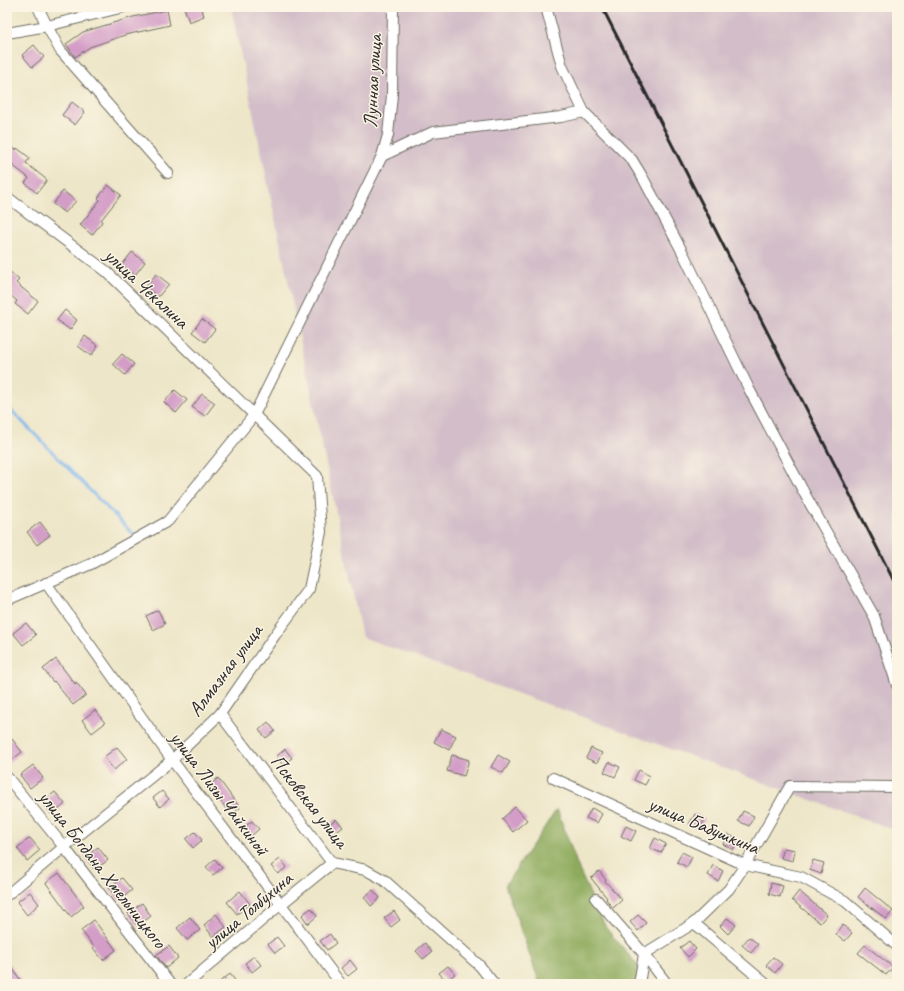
<svg xmlns="http://www.w3.org/2000/svg" width="904" height="991" viewBox="0 0 904 991" font-family="Caveat,sans-serif">
	<style>
		.industrial { fill: #d2bdc8 }
		.forest { fill: #8eab5d; stroke: #5c6b44 }
		.lines { fill: none; stroke-linecap: round; stroke-linejoin: round }
		.stream { stroke: #7eb7ee; stroke-width: 3 }
		.building { fill: #d39dc7 }
		.minor-casing { stroke: #6f6c62; stroke-width: 12 }
		.minor { stroke: #fff; stroke-width: 10 }
		.rail { stroke: #2b2b2b; stroke-width: 3 }
		.labels { text-anchor: middle; stroke-width: 3; stroke-linejoin: round; paint-order: stroke }
		.street-label { font-size: 20px; fill: #2b2b2b; stroke: #fcf5e5 }
	</style>
	<rect width="100%" height="100%" fill="#fcf5e5"/>
	<filter id="ink" filterUnits="userSpaceOnUse"><feTurbulence type="fractalNoise" baseFrequency=".025" numOctaves="2"/><feDisplacementMap in="SourceGraphic" scale="8" xChannelSelector="R" yChannelSelector="G"/><feConvolveMatrix kernelMatrix="1 2 1 2 8 2 1 2 1" color-interpolation-filters="sRGB"/></filter>
	<filter id="wash" filterUnits="userSpaceOnUse"><feTurbulence type="fractalNoise" baseFrequency=".012" numOctaves="4" result="noise"/><feDisplacementMap in="SourceGraphic" scale="16" xChannelSelector="R" yChannelSelector="G"/><feGaussianBlur stdDeviation="0.9" result="paint"/><feColorMatrix in="noise" values="0 0 0 0 0 0 0 0 0 0 0 0 0 0 0 0 0 1.4 0 .05"/><feComposite in="paint" operator="in"/></filter>
	<g filter="url(#wash)">
		<rect width="100%" height="100%" fill="#ede6c8"/>
		<polygon class="industrial" points="231,7 897,7 897,831 362,637"/>
		<polygon class="forest" points="557,809 580,872 606,928 631,957 651,984 540,984 505,885"/>
		<g class="lines">
			<polyline class="stream" points="7,406 133,534"/>
		</g>
		<g id="blocks">
			<g class="building">
				<polygon points="184,7 201,7 204,16 189,22"/>
				<polygon points="167,10 170,25 125,35 90,47 75,57 66,44 83,32 133,17"/>
				<polygon points="34,45 44,57 32,67 22,55"/>
				<polygon points="72,102 85,112 75,125 62,115"/>
				<polygon points="7,143 16,150 17,148 30,158 26,163 47,180 37,193 25,183 29,178 7,161"/>
				<polygon points="108,185 121,195 101,220 102,222 92,235 80,225 100,200 98,198"/>
				<polygon points="63,191 76,201 65,213 53,204"/>
				<polygon points="132,252 145,262 135,275 122,265"/>
				<polygon points="7,269 19,280 16,283 38,301 28,314 15,304 17,301 8,293 7,294"/>
				<polygon points="156,274 169,284 158,297 146,287"/>
				<polygon points="65,310 77,320 70,330 57,320"/>
				<polygon points="202,319 215,329 205,342 192,332"/>
				<polygon points="85,336 98,346 91,356 78,346"/>
				<polygon points="122,354 134,364 125,375 113,364"/>
				<polygon points="175,390 187,400 176,413 164,402"/>
				<polygon points="202,394 215,403 205,416 192,407"/>
				<polygon points="40,522 50,535 37,545 27,532"/>
				<polygon points="158,610 165,624 153,630 146,616"/>
				<polygon points="26,623 36,635 23,645 13,633"/>
				<polygon points="56,659 75,684 76,682 86,695 73,705 54,681 53,682 43,669"/>
				<polygon points="95,710 105,723 92,733 82,720"/>
				<polygon points="268,722 275,731 266,738 259,730"/>
				<polygon points="441,729 456,736 449,750 434,742"/>
				<polygon points="12,739 22,752 7,764 7,743"/>
				<polygon points="117,747 127,759 114,770 104,757"/>
				<polygon points="591,748 602,753 597,763 586,758"/>
				<polygon points="285,749 292,758 283,765 276,757"/>
				<polygon points="452,755 469,760 464,776 447,771"/>
				<polygon points="498,755 510,762 503,773 491,767"/>
				<polygon points="609,762 620,767 615,777 604,772"/>
				<polygon points="33,765 43,778 30,788 20,775"/>
				<polygon points="639,770 650,776 645,785 634,780"/>
				<polygon points="218,778 240,808 231,815 209,786"/>
				<polygon points="162,791 169,799 160,807 153,798"/>
				<polygon points="55,792 65,804 52,815 42,802"/>
				<polygon points="515,807 527,820 513,832 502,819"/>
				<polygon points="592,808 602,814 597,823 586,818"/>
				<polygon points="743,811 754,816 749,826 738,821"/>
				<polygon points="695,814 705,819 700,829 689,824"/>
				<polygon points="336,819 343,827 334,834 327,826"/>
				<polygon points="252,821 259,829 250,837 243,828"/>
				<polygon points="626,826 636,831 631,841 621,836"/>
				<polygon points="195,832 202,840 193,848 186,839"/>
				<polygon points="728,834 738,840 733,850 723,844"/>
				<polygon points="30,838 40,850 27,861 17,848"/>
				<polygon points="655,838 666,844 661,853 650,848"/>
				<polygon points="98,847 108,860 95,870 85,857"/>
				<polygon points="784,848 795,850 793,861 781,858"/>
				<polygon points="682,852 692,857 687,867 677,862"/>
				<polygon points="215,859 222,868 213,875 206,867"/>
				<polygon points="280,859 287,867 278,874 271,866"/>
				<polygon points="813,860 824,863 821,874 810,870"/>
				<polygon points="713,865 723,871 718,881 708,875"/>
				<polygon points="599,871 606,880 605,881 622,900 613,908 606,899 607,898 591,878"/>
				<polygon points="59,873 84,906 71,917 46,883"/>
				<polygon points="122,878 132,890 119,901 109,888"/>
				<polygon points="771,883 783,886 780,897 769,894"/>
				<polygon points="865,888 893,911 886,919 858,897"/>
				<polygon points="373,890 380,898 371,906 364,897"/>
				<polygon points="240,891 250,904 237,914 227,902"/>
				<polygon points="799,891 827,915 820,923 792,900"/>
				<polygon points="30,892 39,904 27,915 17,902"/>
				<polygon points="142,903 151,916 138,926 128,913"/>
				<polygon points="311,908 317,916 308,924 302,915"/>
				<polygon points="394,911 400,920 391,927 384,918"/>
				<polygon points="216,914 226,927 213,937 204,925"/>
				<polygon points="638,915 646,923 638,931 630,922"/>
				<polygon points="190,917 200,930 187,940 177,928"/>
				<polygon points="727,918 736,925 728,934 720,926"/>
				<polygon points="94,920 116,950 103,960 93,948 94,947 81,930"/>
				<polygon points="843,925 852,933 845,941 836,934"/>
				<polygon points="330,934 336,943 327,950 320,941"/>
				<polygon points="277,937 284,946 275,953 268,944"/>
				<polygon points="749,937 758,944 751,953 742,945"/>
				<polygon points="689,941 696,949 688,957 680,948"/>
				<polygon points="425,943 432,952 423,959 416,951"/>
				<polygon points="865,945 893,967 886,975 858,953"/>
				<polygon points="169,946 178,958 166,968 156,955"/>
				<polygon points="254,956 261,965 252,972 245,963"/>
				<polygon points="773,957 782,964 775,973 766,965"/>
				<polygon points="7,960 23,984 7,984"/>
				<polygon points="350,960 357,969 348,976 341,968"/>
				<polygon points="448,966 455,974 446,981 439,973"/>
				<polygon points="230,974 238,984 217,984"/>
			</g>
		</g>
	</g>
	<g filter="url(#ink)">
		<use href="#blocks" fill-opacity="0" stroke="#6f6c62" stroke-width="1"/>
		<g class="lines">
			<defs>
				<g id="minor">
					<polyline points="38,7 47,26 60,50 168,173"/>
					<polyline points="546,7 562,66 584,112"/>
					<polyline points="7,33 47,26 124,7"/>
					<polyline points="382,156 388,135 392,95 393,7"/>
					<polyline points="7,197 106,271 317,476 321,532 309,589 275,635 220,714 172,760 64,847 7,895"/>
					<polyline points="46,583 172,760 341,984"/>
					<polyline points="7,600 91,564 168,521 254,415 382,156 433,132 561,117 584,112 632,160 643,178 684,255 749,389 808,500 874,616 897,685"/>
					<polyline points="220,714 332,863 366,870 384,880 480,966 494,984"/>
					<polyline points="7,777 64,847 170,984"/>
					<polyline points="553,778 745,865 801,877 845,901 897,946"/>
					<polyline points="596,899 644,954 667,984"/>
					<polyline points="694,923 766,984"/>
					<polyline points="644,954 694,923 729,889 745,865 790,786 897,787"/>
					<polyline points="187,984 280,905 332,863"/>
					<polyline points="639,984 644,954"/>
				</g>
			</defs>
			<use href="#minor" class="minor-casing"/>
			<use href="#minor" class="minor"/>
			<polyline class="rail" points="602,7 897,587"/>
		</g>
	</g>
	<g class="labels">
		<g class="street-label">
			<text transform="translate(372 81) rotate(-87)" y="7">Лунная улица</text>
			<text transform="translate(147 288) rotate(43)" y="7">улица Чекалина</text>
			<text transform="translate(225 670) rotate(-53)" y="7">Алмазная улица</text>
			<text transform="translate(220 793) rotate(53)" y="7">улица Лизы Чайкиной</text>
			<text transform="translate(310 801) rotate(52)" y="7">Псковская улица</text>
			<text transform="translate(704 825) rotate(23)" y="7">улица Бабушкина</text>
			<text transform="translate(103 869) rotate(52)" y="7">улица Богдана Хмельницкого</text>
			<text transform="translate(248 910) rotate(-40)" y="7">улица Толбухина</text>
		</g>
	</g>
	<rect width="904" height="991" fill="none" stroke="#fcf5e5" stroke-width="24"/>
</svg>
